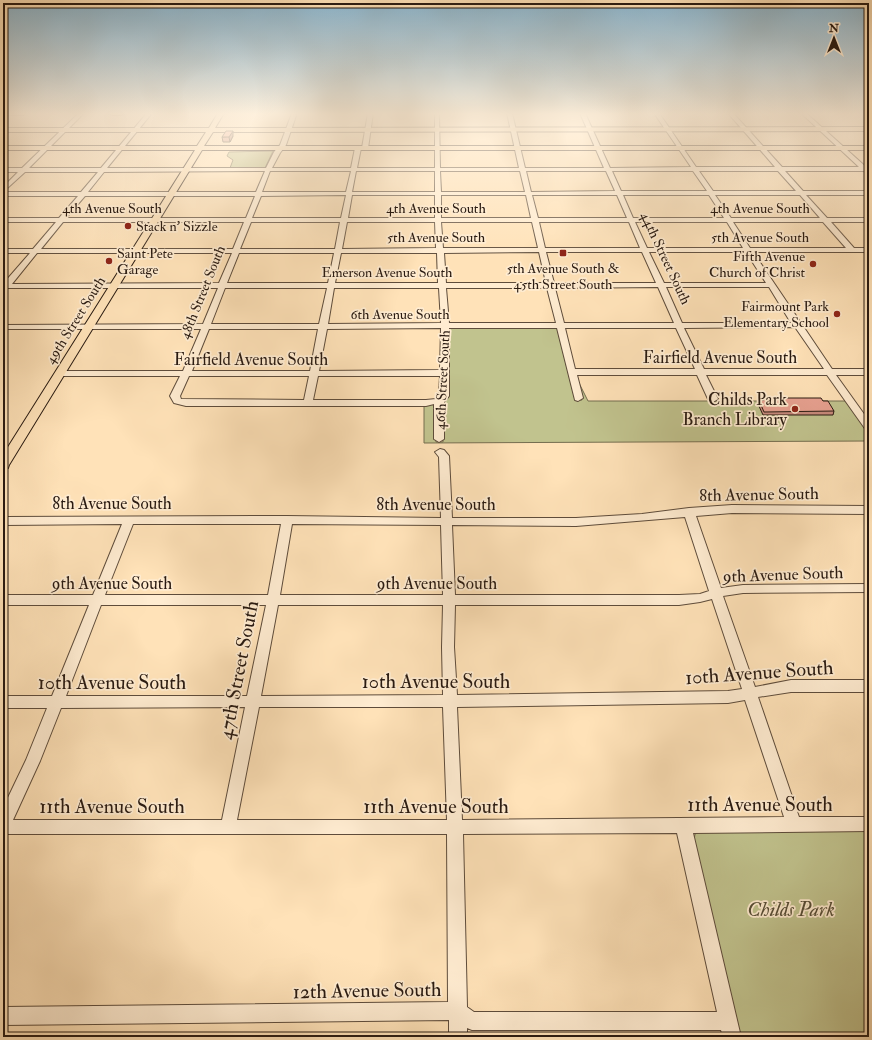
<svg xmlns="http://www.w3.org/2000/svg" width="872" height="1040" viewBox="0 0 872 1040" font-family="'IM FELL Double Pica',serif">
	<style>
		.green { fill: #c1c38e; stroke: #756e50 }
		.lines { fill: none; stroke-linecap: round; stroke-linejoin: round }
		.minor-casing { stroke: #5e4c3b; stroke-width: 2 }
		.major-casing { stroke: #291a11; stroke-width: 2 }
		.minor { fill: #ffecd1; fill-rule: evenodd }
		.major { fill: #ffe2b8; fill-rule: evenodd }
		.wall { fill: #c88a7d; stroke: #291a11 }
		.shaded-wall { fill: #a27166; stroke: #291a11 }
		.building { fill: #e8a191; stroke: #291a11 }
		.poi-dot { fill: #8f2418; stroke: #ffecd1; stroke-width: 1.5 }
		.labels { text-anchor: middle; stroke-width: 3.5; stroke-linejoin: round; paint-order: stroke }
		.far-street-label { font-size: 14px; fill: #291a11; stroke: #ffecd1 }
		.far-poi-label { font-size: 14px; fill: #291a11; stroke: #ffecd1; text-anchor: start }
		.street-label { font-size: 17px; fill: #291a11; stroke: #ffecd1 }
		.poi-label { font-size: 17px; fill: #291a11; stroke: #ffecd1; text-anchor: end }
		.near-street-label { font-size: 20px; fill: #291a11; stroke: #ffecd1 }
		.near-park-label { font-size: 20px; font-style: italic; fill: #574d36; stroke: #ffecd1 }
	</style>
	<rect width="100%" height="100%" fill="#ffe2b8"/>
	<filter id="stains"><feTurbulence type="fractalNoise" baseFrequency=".005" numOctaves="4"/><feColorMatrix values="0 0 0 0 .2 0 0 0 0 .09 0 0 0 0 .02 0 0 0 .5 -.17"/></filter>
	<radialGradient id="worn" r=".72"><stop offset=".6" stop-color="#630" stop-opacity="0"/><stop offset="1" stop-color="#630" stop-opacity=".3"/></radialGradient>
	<g class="green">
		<polygon points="273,151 265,168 230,168 233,160 227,156 229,152"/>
		<polygon points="448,328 557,328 575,400 582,400 576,377 588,401 846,401 869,434 869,441 424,443 424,405 435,404 436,442 443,442 442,403"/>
		<polygon points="702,831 869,831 869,1037 740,1037 694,841 695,834"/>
	</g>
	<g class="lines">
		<defs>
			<g id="minor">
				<path d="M79 113H84L29 168H101L147 113H152L107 168H266L274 152 280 145 292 113H297L286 145 280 153 272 168H351L355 148 358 146 361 148 357 168H435V113H439L440 168H519L507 113H512L525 168H604L580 113H585L610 168 691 167 654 113H659L696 167H775L728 113H733L782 167H859L801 113H806L866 167H869V172L863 171H785L803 191H869V195H806L827 218H869V222H831L854 248H869V252H753L832 369H869V375H836L869 421V431L866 430 827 375H706L718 399 713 402 708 399 697 375H577L583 398 578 401 575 400 557 328H449V396L444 402V439L439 442 434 439V404L426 406H186L174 403 170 396 180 376H56L55 374 59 371H183L201 329H3V325L203 324 218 288H8L3 292V284L30 253H3V249H33L56 222H3V218H59L78 196H3V192H81L98 172H25L3 192V187L18 172H3V168H22ZM265 171 256 192H88L104 172ZM270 171H351L346 192H262ZM356 171H435V192H352ZM440 171H520L525 192H441ZM526 171H606L615 191 531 192ZM612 171H693L707 191H621ZM699 171H778L796 191H713ZM346 195 341 218H252L261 196ZM352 195H435V218H348ZM441 195H526L531 218H441ZM532 195H617L627 218H538ZM623 195H709L724 218H633ZM715 195H800L820 218H731ZM85 196H255L246 218H66ZM63 222H244L233 249H41ZM251 222H340L335 249H240ZM347 222H435L436 248 342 249ZM441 222H532L538 248H443ZM539 222H629L640 248H545ZM635 222H727L743 248H647ZM733 222H823L846 248H750ZM539 252 546 283H446L444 253ZM546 252H642L656 283H554ZM649 252H746L766 283H664ZM37 253H232L219 283 12 284ZM239 253H334L328 283H227ZM341 253H437L438 283H335ZM658 287 674 323H564L555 288ZM666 287H769L791 323H682ZM225 288H327L319 324H211ZM334 288H439L441 323 328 324ZM446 288H547L556 323H449ZM795 327 824 369H704L684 328ZM441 328 440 370 319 371 327 329ZM565 328H676L695 369H575ZM209 329H318L310 371H192ZM189 376H309L304 400 181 399 180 396ZM318 376H440L439 395 436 399 426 400H313Z"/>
				<polygon points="368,113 373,113 368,148 365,150 362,148"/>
				<path d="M440 449 444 450 449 456 452 518H576L642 514 689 508 732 505 869 506V514L732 513 696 516 721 588 743 585 869 584V592L743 593 723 596 755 687 791 680H869V692H791L758 697 799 817H869V831L693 833 741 1037H723L721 1030H472L467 1028V1037H449V1020L3 1025V1007L448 1002 447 834H3V808L26 760 47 708H3V696H52L89 605H3V595H93L122 524 3 525V517L287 516 441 518 439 457 435 452ZM685 517 709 591 700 594 679 595H455L452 525 576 526ZM133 524H281L268 595H105ZM292 524 441 525 443 595H280ZM712 599 742 689 728 691 457 695 454 647 455 605H679L700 602ZM101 605H266L247 696H66ZM278 605H443L442 647 443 695 261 696ZM745 700 784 817 462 820 457 707 728 703ZM245 707 222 820H13L40 761 61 708ZM259 707H443L447 820H237ZM677 833 717 1012H474L467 1007 463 834Z"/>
			</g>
			<g id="major">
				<polygon points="3,113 26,113 23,115 3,115"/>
				<path d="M107 113H127C122 116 112 116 107 113Z"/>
				<polygon points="218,113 224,113 215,128 869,127 869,131 213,132 204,146 869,146 869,150 202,150 9,465 8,468 3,469 3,455 195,150 3,150 3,146 197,146 206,132 3,132 3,128 209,128"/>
			</g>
		</defs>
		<use href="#minor" class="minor-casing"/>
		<use href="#major" class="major-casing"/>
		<use href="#minor" class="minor"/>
		<use href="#major" class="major"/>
	</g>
	<g class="wall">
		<polygon points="233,136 230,142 223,142 222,137"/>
		<polygon points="762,398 823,401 834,411 833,415 763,415 758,404 759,400 761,400"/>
	</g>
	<polygon class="shaded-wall" points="233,131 233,136 230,142 229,137"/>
	<g class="building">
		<polygon points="226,131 233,131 229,137 222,137"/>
		<polygon points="762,398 821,398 823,401 828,401 834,411 764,412 759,400 764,400"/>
	</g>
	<linearGradient id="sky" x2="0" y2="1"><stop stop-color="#8bb8d3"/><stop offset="0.44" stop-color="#fff2df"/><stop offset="1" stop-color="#fff2df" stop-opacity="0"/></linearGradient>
	<rect width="872" height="259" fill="url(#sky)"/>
	<g class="poi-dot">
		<circle cx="128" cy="226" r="4"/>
		<rect x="559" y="249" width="8" height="8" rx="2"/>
		<circle cx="109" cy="261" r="4"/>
		<circle cx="813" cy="264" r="4"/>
		<circle cx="837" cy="314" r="4"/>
		<circle cx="795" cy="409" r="4"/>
	</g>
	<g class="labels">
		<g class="far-street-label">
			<text x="112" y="213">4th Avenue South</text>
			<text x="436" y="213">4th Avenue South</text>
			<text x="760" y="213">4th Avenue South</text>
			<text x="436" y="242">5th Avenue South</text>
			<text x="760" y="242">5th Avenue South</text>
			<text transform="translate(666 258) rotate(65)" y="5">44th Street South</text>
			<text x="387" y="277">Emerson Avenue South</text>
			<text transform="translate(202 292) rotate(-68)" y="5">48th Street South</text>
			<text x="400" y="319">6th Avenue South</text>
			<text transform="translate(75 320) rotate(-58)" y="5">49th Street South</text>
			<text transform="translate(442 380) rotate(-87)" y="5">46th Street South</text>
		</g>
		<g class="far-poi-label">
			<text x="136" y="231">Stack n' Sizzle</text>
			<text x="117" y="258">Saint Pete<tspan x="117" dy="16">Garage</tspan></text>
			<text x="805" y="261" text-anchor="end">Fifth Avenue<tspan x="805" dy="16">Church of Christ</tspan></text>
			<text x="563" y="273" text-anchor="middle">5th Avenue South &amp;<tspan x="563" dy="16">45th Street South</tspan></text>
			<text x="829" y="311" text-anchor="end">Fairmount Park<tspan x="829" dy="16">Elementary School</tspan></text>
		</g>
		<g class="street-label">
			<text x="720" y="363">Fairfield Avenue South</text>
			<text x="251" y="365">Fairfield Avenue South</text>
			<text transform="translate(759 494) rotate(-1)" y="6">8th Avenue South</text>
			<text x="112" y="509">8th Avenue South</text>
			<text x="436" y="510">8th Avenue South</text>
			<text transform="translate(783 574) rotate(-2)" y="6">9th Avenue South</text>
			<text x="112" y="589">9th Avenue South</text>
			<text x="437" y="589">9th Avenue South</text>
		</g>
		<g class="poi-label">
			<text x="787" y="405">Childs Park<tspan x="787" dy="20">Branch Library</tspan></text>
		</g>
		<g class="near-street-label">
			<text transform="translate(238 670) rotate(-79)" y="7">47th Street South</text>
			<text transform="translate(759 672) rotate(-4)" y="7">10th Avenue South</text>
			<text x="436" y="688">10th Avenue South</text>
			<text x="112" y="689">10th Avenue South</text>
			<text x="760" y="811">11th Avenue South</text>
			<text x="112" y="813">11th Avenue South</text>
			<text x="436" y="813">11th Avenue South</text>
			<text transform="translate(367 990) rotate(-1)" y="7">12th Avenue South</text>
		</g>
		<g class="near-park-label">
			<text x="791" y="916">Childs Park</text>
		</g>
	</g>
	<rect width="872" height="1040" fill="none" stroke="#ffe2b8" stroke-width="16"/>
	<rect x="4" y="4" width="864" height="1032" fill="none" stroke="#291a11" stroke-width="2"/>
	<rect x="8" y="8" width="856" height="1024" fill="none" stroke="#291a11"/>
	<g transform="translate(834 38)" stroke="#ffecd1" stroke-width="3" paint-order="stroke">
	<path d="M0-3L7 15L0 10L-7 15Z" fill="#291a11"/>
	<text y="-6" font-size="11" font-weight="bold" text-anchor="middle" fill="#291a11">N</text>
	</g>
	<rect width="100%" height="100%" filter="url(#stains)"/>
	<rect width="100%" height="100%" fill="url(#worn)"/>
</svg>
